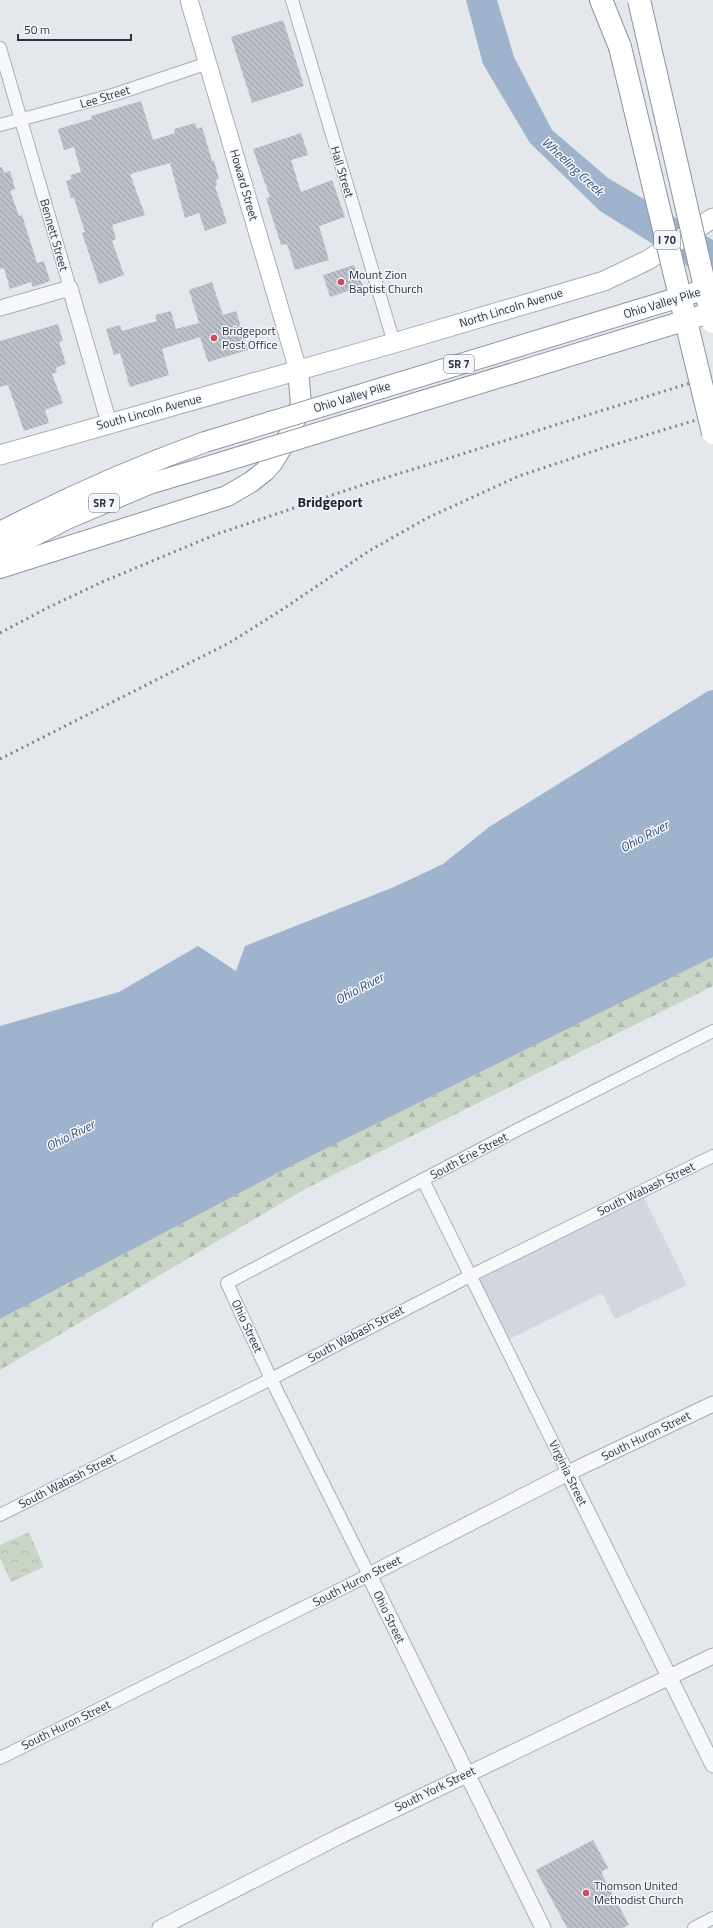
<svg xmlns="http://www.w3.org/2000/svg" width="713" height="1928" viewBox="0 0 713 1928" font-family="'Titillium Web',sans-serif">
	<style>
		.built { fill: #d2d6de }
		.forest { fill: url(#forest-firs) }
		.park { fill: url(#park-crowns) }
		.water { fill: #9fb4cc }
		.building { fill: url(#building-back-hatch) }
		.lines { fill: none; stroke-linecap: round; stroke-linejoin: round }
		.minor-casing { stroke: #a9aeb7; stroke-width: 14 }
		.tertiary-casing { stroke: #a9aeb7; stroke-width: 17 }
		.secondary-casing { stroke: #a9aeb7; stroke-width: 19 }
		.primary-casing { stroke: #a3abb8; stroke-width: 21 }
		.trunk-casing { stroke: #8b94a3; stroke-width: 22 }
		.motorway-casing { stroke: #8b94a3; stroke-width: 24 }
		.minor { stroke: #f7f8fa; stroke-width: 12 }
		.tertiary { stroke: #f7f8fa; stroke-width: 15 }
		.secondary { stroke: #fff; stroke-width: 17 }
		.primary { stroke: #fff; stroke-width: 19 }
		.trunk { stroke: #fff; stroke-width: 20 }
		.motorway { stroke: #fff; stroke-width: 22 }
		.rail { stroke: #7d8696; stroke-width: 3; stroke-dasharray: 2 4; stroke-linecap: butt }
		.trunk-bridge-casing { stroke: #8b94a3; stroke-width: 22; stroke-linecap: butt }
		.motorway-bridge-casing { stroke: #8b94a3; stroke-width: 24; stroke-linecap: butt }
		.trunk-bridge { stroke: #fff; stroke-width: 20 }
		.motorway-bridge { stroke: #fff; stroke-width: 22 }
		.poi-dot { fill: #d1495b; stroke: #f4f6f9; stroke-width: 1.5 }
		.labels { text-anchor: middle; stroke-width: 3; stroke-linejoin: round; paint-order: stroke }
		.shield { fill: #f4f6f9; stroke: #676e7b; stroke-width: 1 }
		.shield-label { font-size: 11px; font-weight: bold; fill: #2b3445 }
		.street-label { font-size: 12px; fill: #2b3445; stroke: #f4f6f9 }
		.poi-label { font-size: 12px; fill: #2b3445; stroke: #f4f6f9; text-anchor: start }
		.water-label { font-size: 13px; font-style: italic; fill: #34527a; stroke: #f4f6f9 }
		.quarter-label { font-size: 14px; font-weight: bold; fill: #1d2536; stroke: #f4f6f9 }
	</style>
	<defs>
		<pattern id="forest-firs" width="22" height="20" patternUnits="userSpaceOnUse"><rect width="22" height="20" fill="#c9d6c5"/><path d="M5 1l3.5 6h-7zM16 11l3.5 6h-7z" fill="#adb8ab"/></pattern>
		<pattern id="park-crowns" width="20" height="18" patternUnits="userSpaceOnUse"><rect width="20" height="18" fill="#c9d6c5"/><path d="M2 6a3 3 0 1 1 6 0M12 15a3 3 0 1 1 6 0" fill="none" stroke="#adb8ab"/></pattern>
		<pattern id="building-back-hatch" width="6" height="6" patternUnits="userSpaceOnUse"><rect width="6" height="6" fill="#bbc0ca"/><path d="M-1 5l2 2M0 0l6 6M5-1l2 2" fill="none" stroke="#989da6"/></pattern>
	</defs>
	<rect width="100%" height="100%" fill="#e4e7ec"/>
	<polygon class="built" points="641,1191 687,1285 615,1319 602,1293 503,1342 470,1276"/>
	<polygon class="forest" points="713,957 713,986 307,1188 0,1370 0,1319 293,1165"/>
	<polygon class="park" points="29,1532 44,1567 11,1582 0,1558 0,1545"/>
	<g class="water">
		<polygon points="466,0 497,0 514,57 552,130 608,178 713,240 713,294 685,264 600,211 530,143 483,64"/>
		<polygon points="713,690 713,957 293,1165 0,1319 0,1026 119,992 198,946 236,971 245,946 394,887 443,864 489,827 708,691"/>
	</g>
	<g class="building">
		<polygon points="283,20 304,86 252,103 231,37"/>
		<polygon points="141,101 153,140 175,133 174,129 195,123 197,129 202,127 212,161 214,161 219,179 216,180 217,185 215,186 227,223 205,231 199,213 185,218 170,163 130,174 145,215 112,225 116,239 112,241 124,275 99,284 82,233 85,232 74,198 71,198 66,181 72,179 70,175 81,172 74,147 64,150 58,129 92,119 91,116"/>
		<polygon points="301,133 308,155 291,160 301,192 332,180 345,217 319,226 329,260 295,270 287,244 281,245 266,198 270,197 253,149"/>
		<polygon points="0,167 2,167 4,173 10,171 15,189 10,191 19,216 22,215 37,263 44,261 50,281 33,287 31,282 10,289 4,268 0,269"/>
		<polygon points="354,265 363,286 330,297 323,275"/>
		<polygon points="212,282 223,315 236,311 248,350 208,362 200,337 162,349 169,375 130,387 120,353 114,355 106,329 120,325 122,331 157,321 155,315 171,311 176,329 199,323 189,290"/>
		<polygon points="58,324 63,341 59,342 66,364 56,368 57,372 52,374 63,403 45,410 49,423 24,431 8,385 0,387 0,341"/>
		<polygon points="593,1840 608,1868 601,1872 629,1925 623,1928 567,1928 536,1870"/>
	</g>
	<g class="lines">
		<defs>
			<g id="minor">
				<polyline points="292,0 394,343"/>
				<polyline points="0,48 70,288"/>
				<polyline points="0,125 116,94 208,63"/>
				<polyline points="423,1180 568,1473"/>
				<polyline points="0,1515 271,1379 470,1276 713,1156"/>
				<polyline points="0,1758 369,1575 271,1379 227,1283 519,1129 713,1031"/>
				<polyline points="694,1928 713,1918"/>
			</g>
			<g id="tertiary">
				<polyline points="0,308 70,288 109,423"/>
				<polyline points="568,1473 713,1765"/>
				<polyline points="160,1928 342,1835 713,1656"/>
				<polyline points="543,1928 369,1575 568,1473 713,1404"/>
			</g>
			<polyline id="secondary" points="189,0 298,370"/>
			<polyline id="primary" points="0,455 394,343 604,281 648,260 713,218"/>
			<g id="trunk">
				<path d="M0 532C68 497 133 468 205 442"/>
				<polyline points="0,553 67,519 149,484 213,465"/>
				<polyline points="0,568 227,496 251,482 265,471 273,462 289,435 301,404 298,370"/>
			</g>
			<polyline id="motorway" points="601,0 620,47"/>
		</defs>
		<use href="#minor" class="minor-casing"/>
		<use href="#tertiary" class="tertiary-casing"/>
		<use href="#secondary" class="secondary-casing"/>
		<use href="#primary" class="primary-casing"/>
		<use href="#trunk" class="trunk-casing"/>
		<use href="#motorway" class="motorway-casing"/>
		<use href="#minor" class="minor"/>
		<use href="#tertiary" class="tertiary"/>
		<use href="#secondary" class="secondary"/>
		<use href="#primary" class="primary"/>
		<use href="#trunk" class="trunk"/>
		<use href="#motorway" class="motorway"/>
		<g class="rail">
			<polyline points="0,633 47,608 102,582 217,534 359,486 713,376"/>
			<polyline points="0,759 229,643 280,611 369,551 427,518 519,476 603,448 713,415"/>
		</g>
		<defs>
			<g id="trunk-bridge">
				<polyline points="205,442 713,287"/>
				<polyline points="213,465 713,312"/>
			</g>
			<g id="motorway-bridge">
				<polyline points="639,0 713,322"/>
				<polyline points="620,47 713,433"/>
			</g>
		</defs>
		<use href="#trunk-bridge" class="trunk-bridge-casing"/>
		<use href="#motorway-bridge" class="motorway-bridge-casing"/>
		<use href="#trunk-bridge" class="trunk-bridge"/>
		<use href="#motorway-bridge" class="motorway-bridge"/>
	</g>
	<g class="poi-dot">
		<circle cx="341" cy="282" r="4"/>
		<circle cx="214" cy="338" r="4"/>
		<circle cx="586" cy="1893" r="4"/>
	</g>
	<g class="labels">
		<g class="shield">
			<rect x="654" y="231" width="26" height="18" rx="3"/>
			<rect x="444" y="355" width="30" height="18" rx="3"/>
			<rect x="89" y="494" width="30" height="18" rx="3"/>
		</g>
		<g class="shield-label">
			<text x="667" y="244">I 70</text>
			<text x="459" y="368">SR 7</text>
			<text x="104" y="507">SR 7</text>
		</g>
		<g class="street-label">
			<text transform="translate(105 97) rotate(-17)" y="4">Lee Street</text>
			<text transform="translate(342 172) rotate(73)" y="4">Hall Street</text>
			<text transform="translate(244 185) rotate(74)" y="4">Howard Street</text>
			<text transform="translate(54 235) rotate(74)" y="4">Bennett Street</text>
			<text transform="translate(662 303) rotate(-17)" y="4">Ohio Valley Pike</text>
			<text transform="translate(511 308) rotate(-17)" y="4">North Lincoln Avenue</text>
			<text transform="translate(352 397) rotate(-17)" y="4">Ohio Valley Pike</text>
			<text transform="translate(149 412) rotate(-15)" y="4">South Lincoln Avenue</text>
			<text transform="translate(469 1156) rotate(-28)" y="4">South Erie Street</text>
			<text transform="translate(646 1189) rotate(-26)" y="4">South Wabash Street</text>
			<text transform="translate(247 1326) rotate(65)" y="4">Ohio Street</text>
			<text transform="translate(356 1334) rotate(-28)" y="4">South Wabash Street</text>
			<text transform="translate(646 1436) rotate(-26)" y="4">South Huron Street</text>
			<text transform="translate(568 1473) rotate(64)" y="4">Virginia Street</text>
			<text transform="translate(67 1481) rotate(-27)" y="4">South Wabash Street</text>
			<text transform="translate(357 1581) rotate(-27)" y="4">South Huron Street</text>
			<text transform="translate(389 1617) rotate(64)" y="4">Ohio Street</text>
			<text transform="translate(66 1725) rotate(-26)" y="4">South Huron Street</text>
			<text transform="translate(435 1789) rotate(-26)" y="4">South York Street</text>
		</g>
		<g class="poi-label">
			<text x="349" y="279">Mount Zion<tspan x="349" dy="14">Baptist Church</tspan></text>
			<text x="222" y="335">Bridgeport<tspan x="222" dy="14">Post Office</tspan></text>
			<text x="594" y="1890">Thomson United<tspan x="594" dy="14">Methodist Church</tspan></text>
		</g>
		<g class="water-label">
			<text transform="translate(573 166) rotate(43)" y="5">Wheeling Creek</text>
			<text transform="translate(644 836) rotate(-28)" y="5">Ohio River</text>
			<text transform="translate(359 988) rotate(-28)" y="5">Ohio River</text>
			<text transform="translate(70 1135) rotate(-27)" y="5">Ohio River</text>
		</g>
		<g class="quarter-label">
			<text x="330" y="507">Bridgeport</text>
		</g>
	</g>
	<path d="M18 34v6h113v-6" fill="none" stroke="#2b3445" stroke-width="2"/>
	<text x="24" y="34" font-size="12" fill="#2b3445" stroke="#f4f6f9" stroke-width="3" paint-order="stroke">50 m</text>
</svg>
